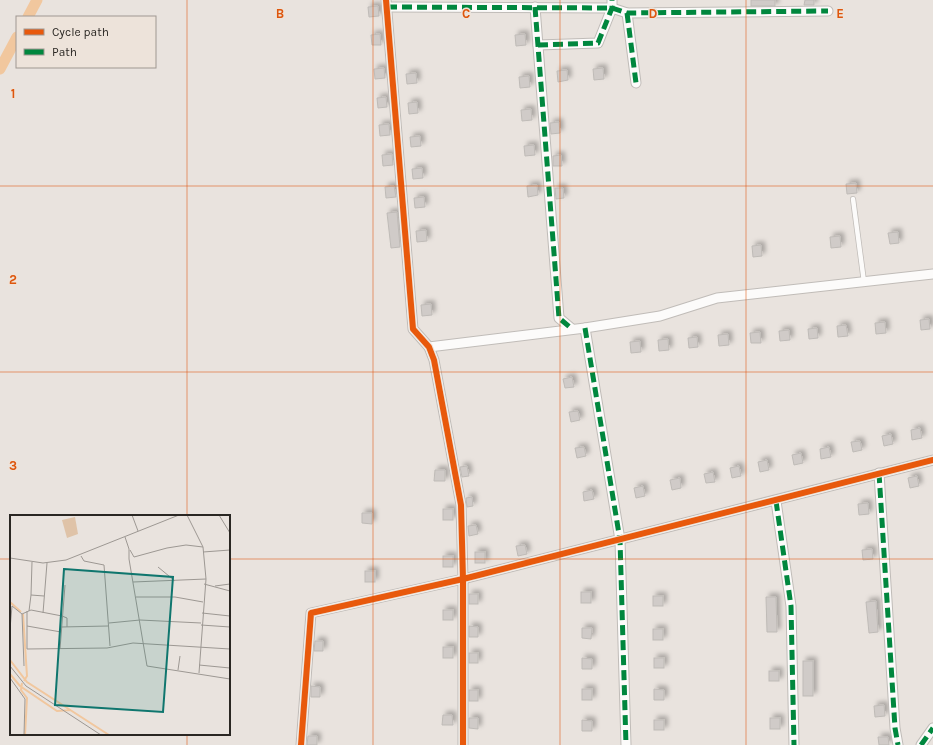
<svg xmlns="http://www.w3.org/2000/svg" width="933" height="745" viewBox="0 0 933 745" font-family="Karla,sans-serif">
	<style>
		.lines { fill: none; stroke-linecap: round; stroke-linejoin: round }
		.canal { stroke: #f1c79e; stroke-width: 11 }
		.building { fill: #d0cbc8; stroke: #bfbbb7; filter: url(#shadow) }
		.service-casing { stroke: #c0bcb8; stroke-width: 6 }
		.minor-casing { stroke: #c0bcb8; stroke-width: 11 }
		.service { stroke: #fcfbfa; stroke-width: 4.5 }
		.minor { stroke: #fcfbfa; stroke-width: 9 }
		.quiet { stroke: #00873e; stroke-width: 5; stroke-dasharray: 10 5; stroke-linecap: butt }
		.cycleway-casing { stroke: #ede3da; stroke-width: 8 }
		.cycleway { stroke: #e8590c; stroke-width: 6 }
		.grid { fill: none; stroke: #de560d; stroke-width: 1; stroke-opacity: 0.55 }
		.inset-river { fill: none; stroke: #f1c79e; stroke-width: 2 }
		.inset-road { fill: none; stroke: #9d9893; stroke-width: 1 }
		.view { fill: #0f766e; fill-opacity: 0.15; stroke: #0f766e; stroke-width: 2 }
		.inset-edge { fill: none; stroke: #2a2723; stroke-width: 2 }
		.grid-label { font-size: 13px; text-anchor: middle; font-weight: bold; fill: #de560d; stroke: #ede3da; stroke-width: 3; stroke-linejoin: round; paint-order: stroke }
	</style>
	<defs>
		<filter id="shadow"><feDropShadow dx="3.5" dy="-3.5" stdDeviation="2" flood-color="#0004"/></filter>
	</defs>
	<rect width="100%" height="100%" fill="#e9e3de"/>
	<g class="lines">
		<g class="canal">
			<polyline points="28,17 37,0"/>
			<polyline points="0,69 17,37"/>
		</g>
	</g>
	<g class="building">
		<rect x="751" y="0" width="24" height="6"/>
		<polygon points="805,0 814,0 814,5 804,5"/>
		<polygon points="378,6 379,16 369,17 368,7"/>
		<polygon points="380,34 381,45 372,45 371,35"/>
		<polygon points="525,34 526,45 516,46 515,35"/>
		<polygon points="384,68 385,78 375,79 374,69"/>
		<polygon points="603,68 604,79 594,80 593,69"/>
		<polygon points="567,70 568,80 558,82 557,71"/>
		<polygon points="416,73 417,83 407,84 406,74"/>
		<polygon points="529,76 530,87 520,88 519,77"/>
		<polygon points="386,97 387,107 378,108 377,98"/>
		<polygon points="417,102 418,113 409,114 408,103"/>
		<polygon points="531,109 532,120 522,121 521,110"/>
		<polygon points="559,122 560,133 551,134 550,123"/>
		<polygon points="389,124 390,135 380,136 379,125"/>
		<polygon points="420,136 421,146 411,147 410,137"/>
		<polygon points="534,145 535,155 525,156 524,146"/>
		<polygon points="392,154 393,165 383,166 382,155"/>
		<polygon points="561,155 562,166 553,166 553,156"/>
		<polygon points="422,168 423,178 413,179 412,169"/>
		<polygon points="856,183 857,193 847,194 846,184"/>
		<polygon points="537,185 538,195 528,197 527,186"/>
		<polygon points="394,186 396,197 386,198 385,187"/>
		<polygon points="555,188 563,188 564,198 556,199"/>
		<polygon points="424,197 425,207 415,208 414,198"/>
		<polygon points="397,212 400,247 391,248 387,213"/>
		<polygon points="426,230 427,241 417,242 416,231"/>
		<polygon points="898,232 899,243 890,244 888,233"/>
		<polygon points="840,236 841,247 831,248 830,237"/>
		<polygon points="761,245 762,256 753,257 752,246"/>
		<polygon points="431,304 432,315 422,316 421,305"/>
		<polygon points="929,319 930,329 921,330 920,320"/>
		<polygon points="885,322 886,333 876,334 875,323"/>
		<polygon points="846,325 848,336 838,337 837,326"/>
		<polygon points="817,328 818,338 809,339 808,329"/>
		<polygon points="789,330 790,340 780,341 779,331"/>
		<polygon points="760,332 761,343 751,343 750,333"/>
		<polygon points="728,334 729,345 719,346 718,335"/>
		<polygon points="697,337 698,347 689,348 688,338"/>
		<polygon points="668,339 669,350 659,351 658,340"/>
		<polygon points="640,341 641,352 631,353 630,342"/>
		<polygon points="572,377 574,387 565,388 563,379"/>
		<polygon points="578,411 580,420 571,422 569,412"/>
		<polygon points="920,428 922,438 912,440 911,430"/>
		<polygon points="891,434 893,444 884,446 882,436"/>
		<polygon points="860,441 862,450 853,452 851,442"/>
		<polygon points="584,447 586,456 577,458 575,448"/>
		<polygon points="829,447 831,457 821,459 820,449"/>
		<polygon points="801,453 803,463 794,465 792,455"/>
		<polygon points="767,460 769,470 760,472 758,462"/>
		<polygon points="467,466 469,476 462,477 460,467"/>
		<polygon points="739,466 741,476 732,478 730,468"/>
		<polygon points="435,470 445,470 445,481 434,481"/>
		<polygon points="713,472 715,482 706,483 704,474"/>
		<polygon points="917,476 919,486 910,488 908,478"/>
		<polygon points="680,478 681,488 672,490 670,480"/>
		<polygon points="643,486 645,496 636,498 634,488"/>
		<polygon points="592,490 594,499 584,501 583,492"/>
		<polygon points="472,497 473,506 467,507 466,498"/>
		<polygon points="868,503 869,514 859,515 858,504"/>
		<rect x="443" y="509" width="10" height="11"/>
		<polygon points="362,513 372,513 372,524 362,523"/>
		<polygon points="476,525 478,534 469,536 468,526"/>
		<polygon points="525,545 527,554 518,556 516,546"/>
		<polygon points="872,549 873,559 863,560 862,550"/>
		<rect x="475" y="552" width="10" height="11"/>
		<rect x="443" y="556" width="10" height="11"/>
		<rect x="365" y="571" width="10" height="11"/>
		<rect x="581" y="592" width="10" height="11"/>
		<rect x="469" y="594" width="9" height="10"/>
		<rect x="653" y="596" width="10" height="10"/>
		<polygon points="766,597 776,597 777,632 767,632"/>
		<polygon points="876,601 878,632 869,633 866,602"/>
		<rect x="443" y="610" width="10" height="10"/>
		<polygon points="469,626 478,627 478,637 469,637"/>
		<polygon points="582,628 592,628 591,639 582,638"/>
		<rect x="653" y="629" width="10" height="11"/>
		<polygon points="315,641 323,641 323,651 314,651"/>
		<rect x="443" y="647" width="10" height="11"/>
		<rect x="469" y="653" width="9" height="10"/>
		<polygon points="582,658 592,659 592,669 582,669"/>
		<rect x="654" y="658" width="10" height="10"/>
		<rect x="803" y="661" width="10" height="35"/>
		<rect x="769" y="671" width="10" height="10"/>
		<polygon points="311,686 320,687 320,697 311,697"/>
		<rect x="582" y="689" width="10" height="11"/>
		<polygon points="654,689 664,690 664,700 654,700"/>
		<rect x="469" y="690" width="9" height="11"/>
		<polygon points="884,705 885,716 875,717 874,706"/>
		<polygon points="443,715 452,715 453,725 442,725"/>
		<polygon points="469,718 478,718 478,729 469,728"/>
		<rect x="770" y="718" width="10" height="11"/>
		<polygon points="582,720 592,721 592,731 582,731"/>
		<rect x="654" y="720" width="10" height="10"/>
		<polygon points="308,736 317,736 317,745 307,745"/>
		<polygon points="878,737 888,737 889,745 879,745"/>
	</g>
	<g class="lines">
		<defs>
			<polyline id="service" points="853,199 864,282"/>
			<g id="minor">
				<polyline points="386,0 413,329 429,347 434,360 461,505 463,579 463,745"/>
				<polyline points="387,7 612,8 627,13 828,11"/>
				<polyline points="535,7 559,318 572,329"/>
				<polyline points="627,13 636,83"/>
				<polyline points="538,45 598,43 612,8 612,0"/>
				<polyline points="585,328 620,540 626,745"/>
				<polyline points="429,347 585,328 660,316 717,298 933,274"/>
				<polyline points="879,473 895,728 898,745"/>
				<polyline points="776,501 791,606 794,745"/>
				<polyline points="301,745 311,613 463,579 933,460"/>
				<polyline points="921,745 933,728"/>
			</g>
		</defs>
		<use href="#service" class="service-casing"/>
		<use href="#minor" class="minor-casing"/>
		<use href="#service" class="service"/>
		<use href="#minor" class="minor"/>
		<g class="quiet">
			<polyline points="387,7 612,8 627,13 828,11"/>
			<polyline points="535,7 559,318 572,329"/>
			<polyline points="627,13 636,83"/>
			<polyline points="538,45 598,43 612,8 612,0"/>
			<polyline points="585,328 620,540 626,745"/>
			<polyline points="879,473 895,728 898,745"/>
			<polyline points="776,501 791,606 794,745"/>
			<polyline points="921,745 933,728"/>
		</g>
		<defs>
			<g id="cycleway">
				<polyline points="386,0 413,329 429,347 434,360 461,505 463,579 463,745"/>
				<polyline points="301,745 311,613 463,579 933,460"/>
			</g>
		</defs>
		<use href="#cycleway" class="cycleway-casing"/>
		<use href="#cycleway" class="cycleway"/>
	</g>
	<path class="grid" d="M187 0V516M373 0V745M560 0V745M746 0V745M0 186H933M0 372H933M0 559H11M229 559H933M187 734V745"/>
	<g transform="translate(10 515)">
		<rect width="220" height="220" fill="#e9e3de"/>
		<path d="M65 2 68 19 57 23 52 5Z" fill="#dfc3a8"/>
		<path class="inset-river" d="M0 87 11 97M13 99 17 161 14 166M0 145 17 167 99 220M0 159 10 171 47 196 61 195M12 168 11 175 17 183 15 220"/>
		<path class="inset-road" d="M122 0 128 16M177 0 193 32 196 64 189 158M209 0 220 18M115 22 119 34V44L137 151 220 164M120 35 124 42 157 33 176 30 193 32M193 37 220 35M71 41 74 46 94 50 100 131M0 43 33 48 56 45 169 0M148 52 165 66M123 67 196 64M194 69 220 76M205 71 220 69M21 80 22 47M126 82H165L193 87M17 96V111M19 96 21 80 34 81M33 98 37 48M192 98 220 101M99 108 130 105 191 108M191 110 220 112M51 112 98 111M0 114 2 91 12 99M51 117 17 111V134L97 133 123 128 220 134M50 134 55 70M189 150 220 153M0 151 16 171 91 220M14 151 12 99 21 95 52 101 57 103V112M168 155 170 141M0 163 15 184 14 220"/>
		<path class="view" d="M54 54 163 62 153 197 45 190Z"/>
		<rect width="220" height="220" class="inset-edge"/>
	</g>
	<g class="grid-label">
		<text x="280" y="18">B</text>
		<text x="466" y="18">C</text>
		<text x="653" y="18">D</text>
		<text x="840" y="18">E</text>
		<text x="13" y="98">1</text>
		<text x="13" y="284">2</text>
		<text x="13" y="470">3</text>
	</g>
	<rect x="16" y="16" width="140" height="52" fill="#ede3da" stroke="#9f9891"/>
	<rect x="24" y="29" width="20" height="6" fill="#e8590c" stroke="#9f9891"/>
	<text x="52" y="36" font-size="12" fill="#2a2723">Cycle path</text>
	<rect x="24" y="49" width="20" height="6" fill="#00873e" stroke="#9f9891"/>
	<text x="52" y="56" font-size="12" fill="#2a2723">Path</text>
</svg>
